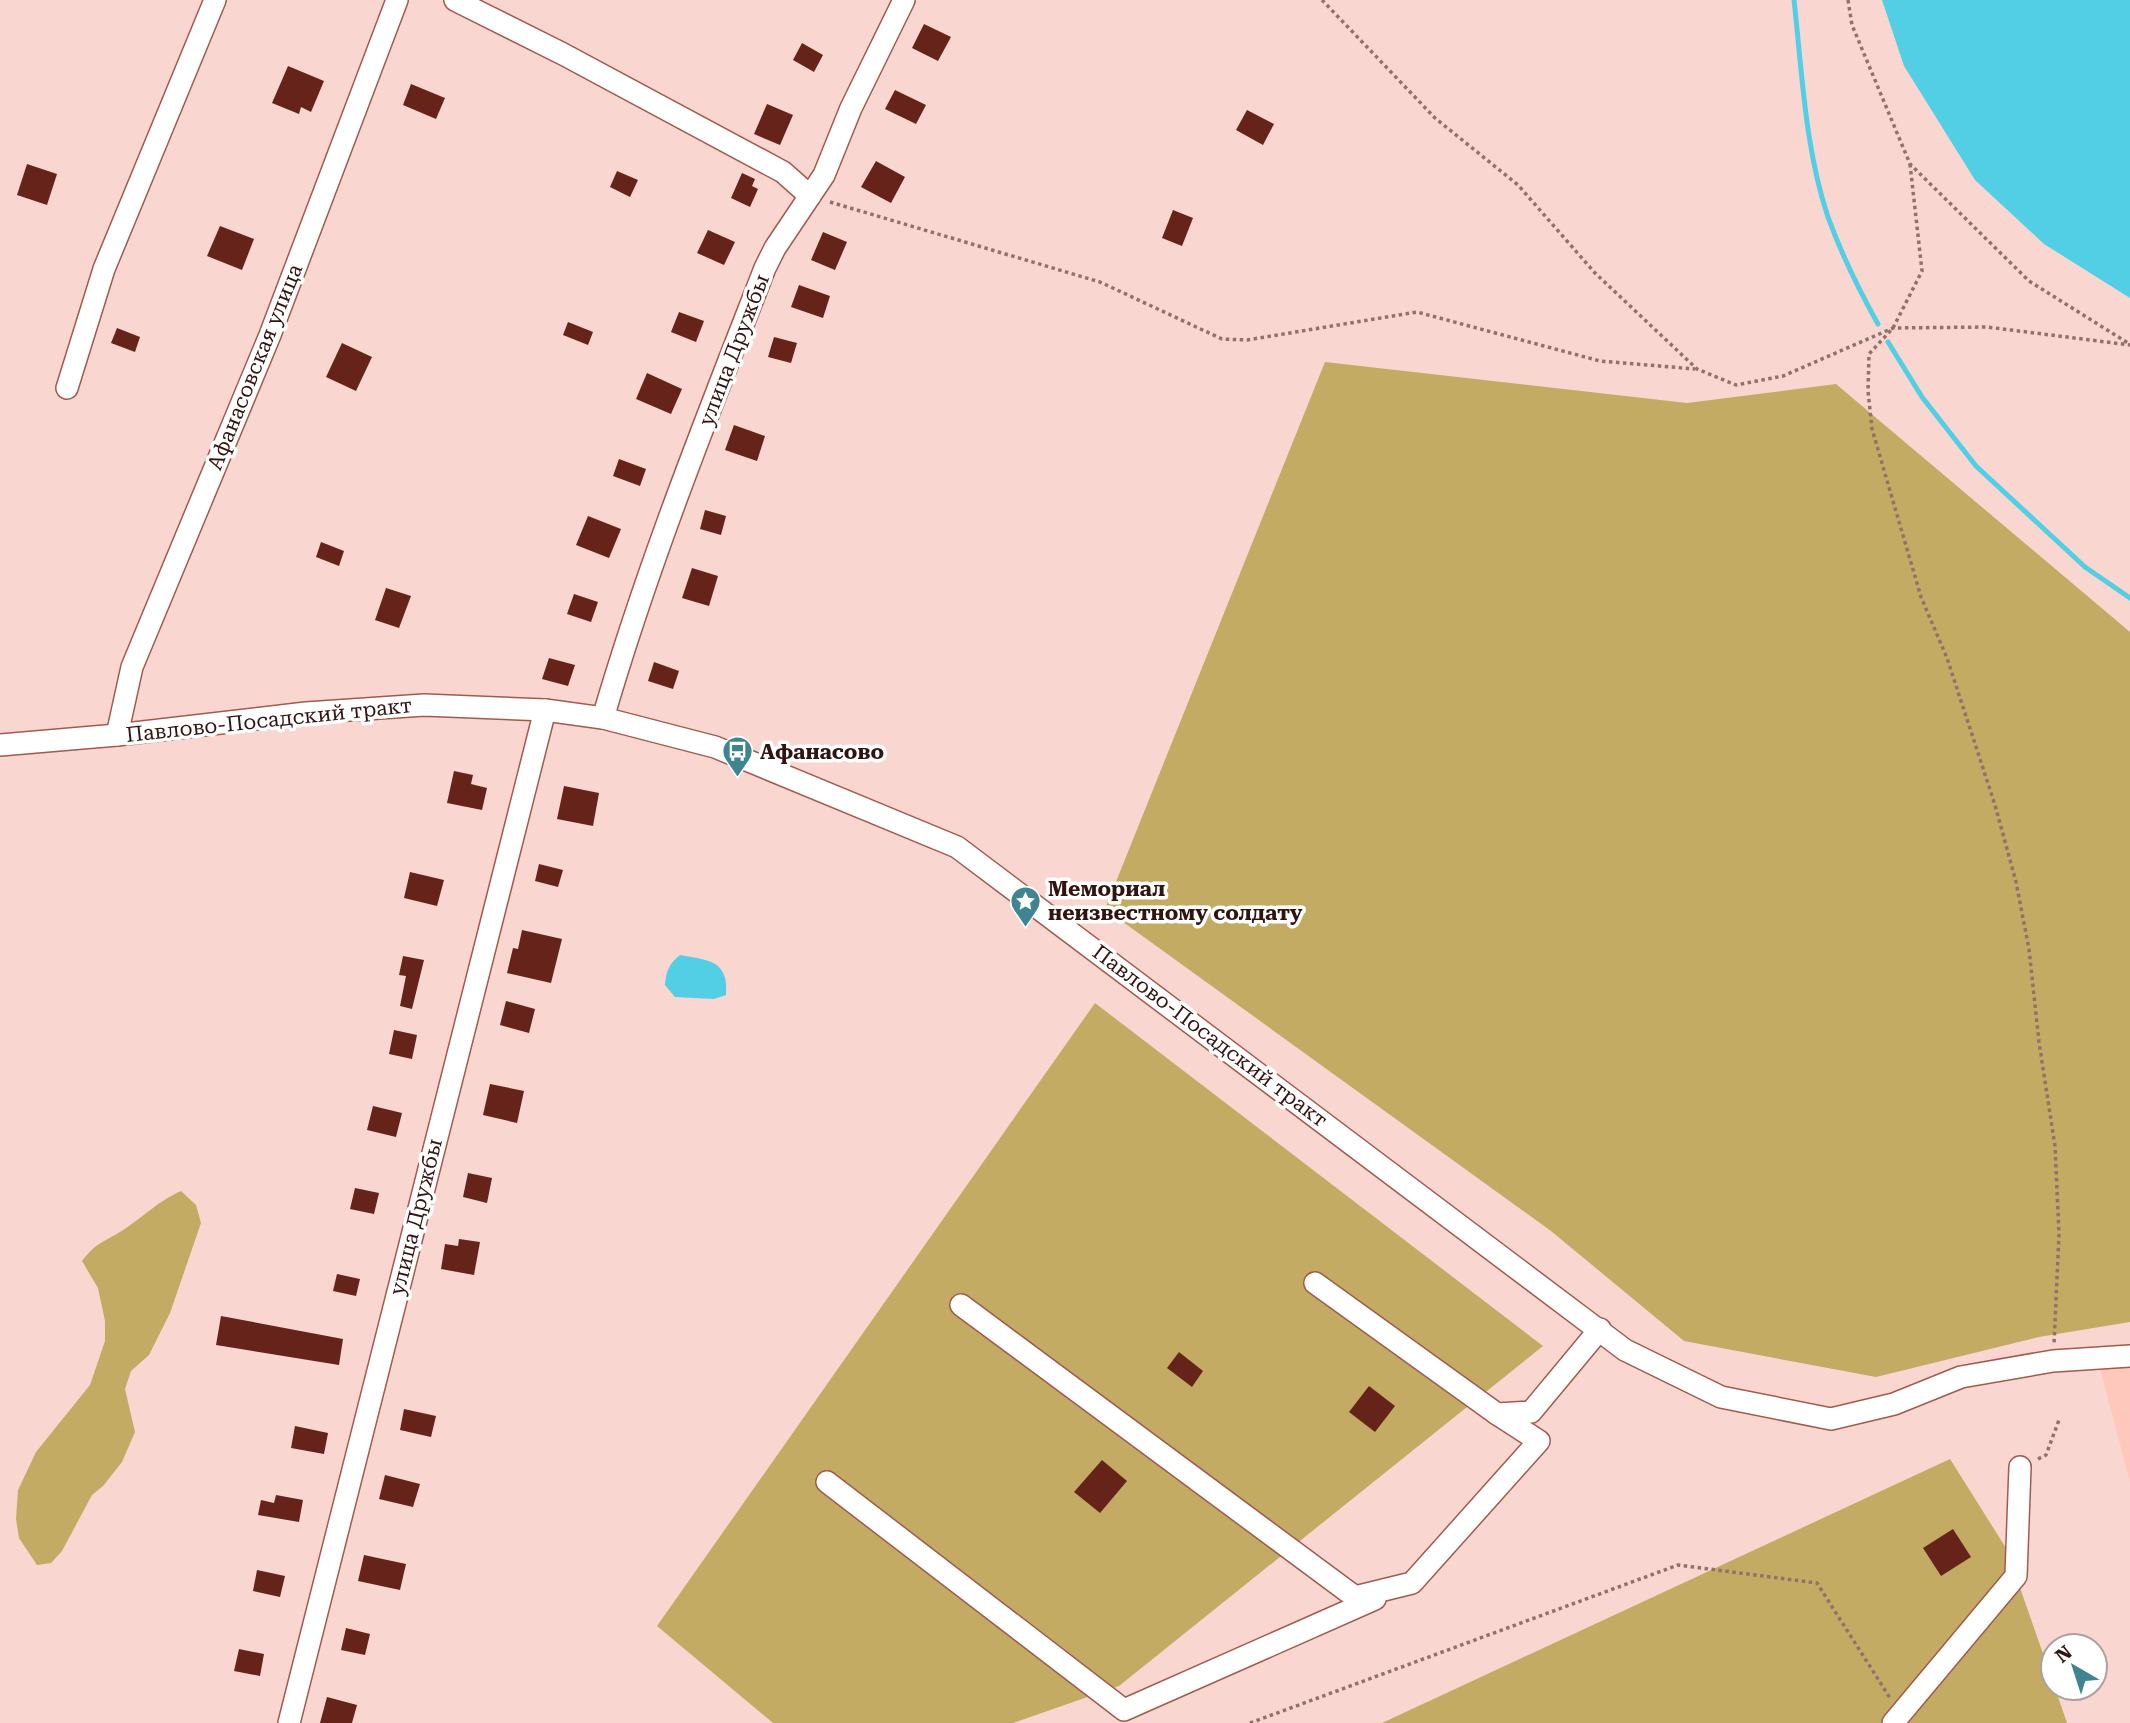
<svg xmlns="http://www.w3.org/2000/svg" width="2130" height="1723" viewBox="0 0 2130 1723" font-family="'Roboto Serif',serif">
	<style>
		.built { fill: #ffc8bd }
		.green { fill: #c4ab64 }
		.water { fill: #52cfe4 }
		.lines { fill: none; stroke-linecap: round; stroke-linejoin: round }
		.stream { stroke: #52cfe4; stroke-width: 5 }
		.building { fill: #66231a }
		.minor-casing { stroke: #a25a4d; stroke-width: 24 }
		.path { stroke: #91716b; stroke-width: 3.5; stroke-dasharray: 3.5 3.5; stroke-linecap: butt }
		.minor { stroke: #fff; stroke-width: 21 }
		.labels { text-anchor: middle; stroke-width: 7; stroke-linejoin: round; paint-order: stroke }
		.street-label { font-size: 21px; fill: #31140f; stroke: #fff }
		.poi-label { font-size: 21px; font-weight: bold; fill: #31140f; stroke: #fff; text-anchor: start }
	</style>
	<rect width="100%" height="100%" fill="#f9d7d0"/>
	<polygon class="built" points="2130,1356 2130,1482 2097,1358"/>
	<g class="green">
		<polygon points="1325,362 1687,403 1836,384 2130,632 2130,1322 2039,1337 1876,1377 1684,1341 1551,1231 1105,909"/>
		<polygon points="1095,1003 1543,1346 1119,1686 1013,1723 773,1723 657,1626"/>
		<path d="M181 1191 196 1205 201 1223 170 1313 149 1355 131 1371 125 1389 135 1432 122 1462 103 1486 92 1495 62 1551 51 1563 37 1565 19 1538 16 1519 18 1490 36 1452 90 1385 105 1341V1321L98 1288 82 1261C98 1240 106 1242 126 1228 147 1214 157 1202 181 1191Z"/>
		<polygon points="1950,1459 2006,1548 2053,1682 2053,1688 2055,1688 2067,1723 1382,1723"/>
	</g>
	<g class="water">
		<polygon points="1882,0 2130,0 2130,298 2044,244 1975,180 1904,66"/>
		<path d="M680 955C708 960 729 960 726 995L714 999 675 997 665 985C666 971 669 964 680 955Z"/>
	</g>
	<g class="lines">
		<g class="stream">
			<path d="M1794 0C1802 71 1805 149 1828 217 1841 253 1859 290 1878 324"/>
			<polyline points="1888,342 1922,397 1976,466 2085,567 2130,598"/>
		</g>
	</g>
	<g class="building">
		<polygon points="924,24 951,37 938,61 912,48"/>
		<polygon points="802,43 823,55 814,72 793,60"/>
		<polygon points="288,66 324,81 311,112 301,107 299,114 272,103"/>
		<polygon points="411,84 445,98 436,119 403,105"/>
		<polygon points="895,90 926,105 916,124 885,109"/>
		<polygon points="767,104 793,115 780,145 754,134"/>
		<polygon points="1247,110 1274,124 1263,145 1236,130"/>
		<polygon points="876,161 905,177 891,203 861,187"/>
		<polygon points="27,164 57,174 47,205 17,195"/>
		<polygon points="617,171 638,180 630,197 610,187"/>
		<polygon points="742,173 755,179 752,186 758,189 750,207 731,198"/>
		<polygon points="1173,210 1193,218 1182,246 1162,238"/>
		<polygon points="220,226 254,239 242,270 207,256"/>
		<polygon points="708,230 735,242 724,265 697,253"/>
		<polygon points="823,232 847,242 835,270 811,260"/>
		<polygon points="799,285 830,296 823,318 791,307"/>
		<polygon points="679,312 704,321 696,342 671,332"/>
		<polygon points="568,322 593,332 588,345 563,335"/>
		<polygon points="117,328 140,337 135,352 111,343"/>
		<polygon points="774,337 797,343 791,363 768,357"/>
		<polygon points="342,343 372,357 356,391 326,377"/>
		<polygon points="647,373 682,389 671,414 636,399"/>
		<polygon points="734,425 765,436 757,461 725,450"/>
		<polygon points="619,459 646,469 640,486 613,476"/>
		<polygon points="705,510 726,516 721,535 700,529"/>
		<polygon points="588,516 621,529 609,558 576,545"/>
		<polygon points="321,542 344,551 339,566 316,557"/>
		<polygon points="692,568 718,576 709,606 682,598"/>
		<polygon points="386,588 411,596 399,628 375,620"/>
		<polygon points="574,594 598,602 591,622 567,614"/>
		<polygon points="549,658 575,665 568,686 542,679"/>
		<polygon points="654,662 679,671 673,689 648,681"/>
		<polygon points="454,771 473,775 471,784 487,788 482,810 447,803"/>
		<polygon points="564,786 599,793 593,826 557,819"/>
		<polygon points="539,864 563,870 558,887 535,881"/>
		<polygon points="410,872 444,880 437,906 404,898"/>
		<polygon points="522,930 562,939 551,983 507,973 513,948 518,949"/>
		<polygon points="403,956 424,960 412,1009 400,1006 406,976 399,975"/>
		<polygon points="506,1001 535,1009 529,1033 500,1025"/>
		<polygon points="394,1030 417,1035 412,1059 389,1054"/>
		<polygon points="490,1084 524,1091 517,1123 483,1115"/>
		<polygon points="373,1106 402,1113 396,1137 367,1130"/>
		<polygon points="468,1173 492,1178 487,1203 463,1197"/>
		<polygon points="355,1188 379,1193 374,1214 350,1209"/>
		<polygon points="459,1239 480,1242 474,1275 441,1269 445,1244 458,1246"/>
		<polygon points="337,1274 360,1279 356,1296 333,1291"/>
		<polygon points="221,1316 343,1339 339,1365 216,1345"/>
		<polygon points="1179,1352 1203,1371 1192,1387 1167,1368"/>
		<polygon points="1369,1386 1395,1406 1375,1432 1349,1412"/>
		<polygon points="404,1409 436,1416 431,1437 400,1430"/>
		<polygon points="295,1426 328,1433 324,1454 291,1448"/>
		<polygon points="1102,1460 1127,1481 1100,1513 1074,1492"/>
		<polygon points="385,1475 420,1484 413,1507 379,1499"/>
		<polygon points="276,1495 303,1500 299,1522 258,1515 261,1500 274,1503"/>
		<polygon points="1953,1529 1971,1557 1941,1576 1923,1548"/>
		<polygon points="364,1555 406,1564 400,1590 358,1581"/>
		<polygon points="257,1570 285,1576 280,1597 253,1591"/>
		<polygon points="346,1628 370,1634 365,1655 341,1650"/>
		<polygon points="239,1649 264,1654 260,1676 234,1671"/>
		<polygon points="327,1697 357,1705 352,1723 320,1723"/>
	</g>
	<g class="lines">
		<defs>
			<g id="minor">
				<polyline points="455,0 563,54 783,172 810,196"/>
				<polyline points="67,388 104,269 215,0"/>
				<path d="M603 718C648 564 707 417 765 268L775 248 824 175 851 108 904 0"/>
				<polyline points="117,735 132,667 270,335 397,0"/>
				<polyline points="0,745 117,735 306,713 424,705 545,710 603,718 715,747 957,847 1625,1350 1721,1397 1831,1419 1894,1404 1961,1377 2053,1361 2130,1356"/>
				<polyline points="1315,1283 1497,1414 1531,1412 1600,1329"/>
				<polyline points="961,1305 1355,1597 1412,1583 1539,1441 1497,1414"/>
				<polyline points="827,1482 1124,1710 1375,1599"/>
				<polyline points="289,1723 545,710"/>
				<polyline points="1893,1723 2016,1576 2020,1467"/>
			</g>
		</defs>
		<use href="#minor" class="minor-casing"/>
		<g class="path">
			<polyline points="1322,0 1435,118 1518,185 1595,273 1697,369 1736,385 1783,376 1893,328 1987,327 2130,345"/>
			<polyline points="1848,0 1852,25 1910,164 2029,281 2128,343"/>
			<polyline points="1910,164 1922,271 1893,328 1869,354 1868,391 1872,429 1921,597 1947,658 1995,805 2016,882 2029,949 2039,1042 2055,1146 2059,1234 2054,1344"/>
			<polyline points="830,202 1100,282 1222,339 1247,340 1417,312 1600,361 1695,369"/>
			<polyline points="2038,1459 2046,1455 2059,1420"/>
			<polyline points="1250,1723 1678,1565 1817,1583 1890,1698"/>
		</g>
		<use href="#minor" class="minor"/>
	</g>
	<defs>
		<symbol id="bus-pin" viewBox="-11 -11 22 30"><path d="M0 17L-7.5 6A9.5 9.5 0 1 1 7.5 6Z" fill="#3f8591" stroke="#fff"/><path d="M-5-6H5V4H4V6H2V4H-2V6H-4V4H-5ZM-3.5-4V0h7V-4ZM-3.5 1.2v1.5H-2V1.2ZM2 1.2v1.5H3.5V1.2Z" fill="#fff"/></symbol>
		<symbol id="sight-pin" viewBox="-11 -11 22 30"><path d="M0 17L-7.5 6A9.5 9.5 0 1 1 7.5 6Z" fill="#3f8591" stroke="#fff"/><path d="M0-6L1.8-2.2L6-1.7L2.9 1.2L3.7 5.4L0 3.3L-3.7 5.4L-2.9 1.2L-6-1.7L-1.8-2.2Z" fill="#fff"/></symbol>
	</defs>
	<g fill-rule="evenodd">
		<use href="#bus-pin" x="720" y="734" width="35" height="47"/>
		<use href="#sight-pin" x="1008" y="884" width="35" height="47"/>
	</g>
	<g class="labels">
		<g class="street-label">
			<text transform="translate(734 350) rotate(-69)" y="7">улица Дружбы</text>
			<text transform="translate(255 367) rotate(-68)" y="7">Афанасовская улица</text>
			<text transform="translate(269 720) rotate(-6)" y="7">Павлово-Посадский тракт</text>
			<text transform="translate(1210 1036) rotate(37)" y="7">Павлово-Посадский тракт</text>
			<text transform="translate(416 1217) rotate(-76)" y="7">улица Дружбы</text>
		</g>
		<g class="poi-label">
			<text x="760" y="759">Афанасово</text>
			<text x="1048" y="896">Мемориал<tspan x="1048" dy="24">неизвестному солдату</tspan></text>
		</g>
	</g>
	<g transform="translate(2074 1667) rotate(321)"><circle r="33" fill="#ffffff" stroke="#ada19f" stroke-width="2"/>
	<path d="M0-5L12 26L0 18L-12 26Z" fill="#3f8591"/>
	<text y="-10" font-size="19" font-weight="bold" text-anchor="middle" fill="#31140f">N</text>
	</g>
</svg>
